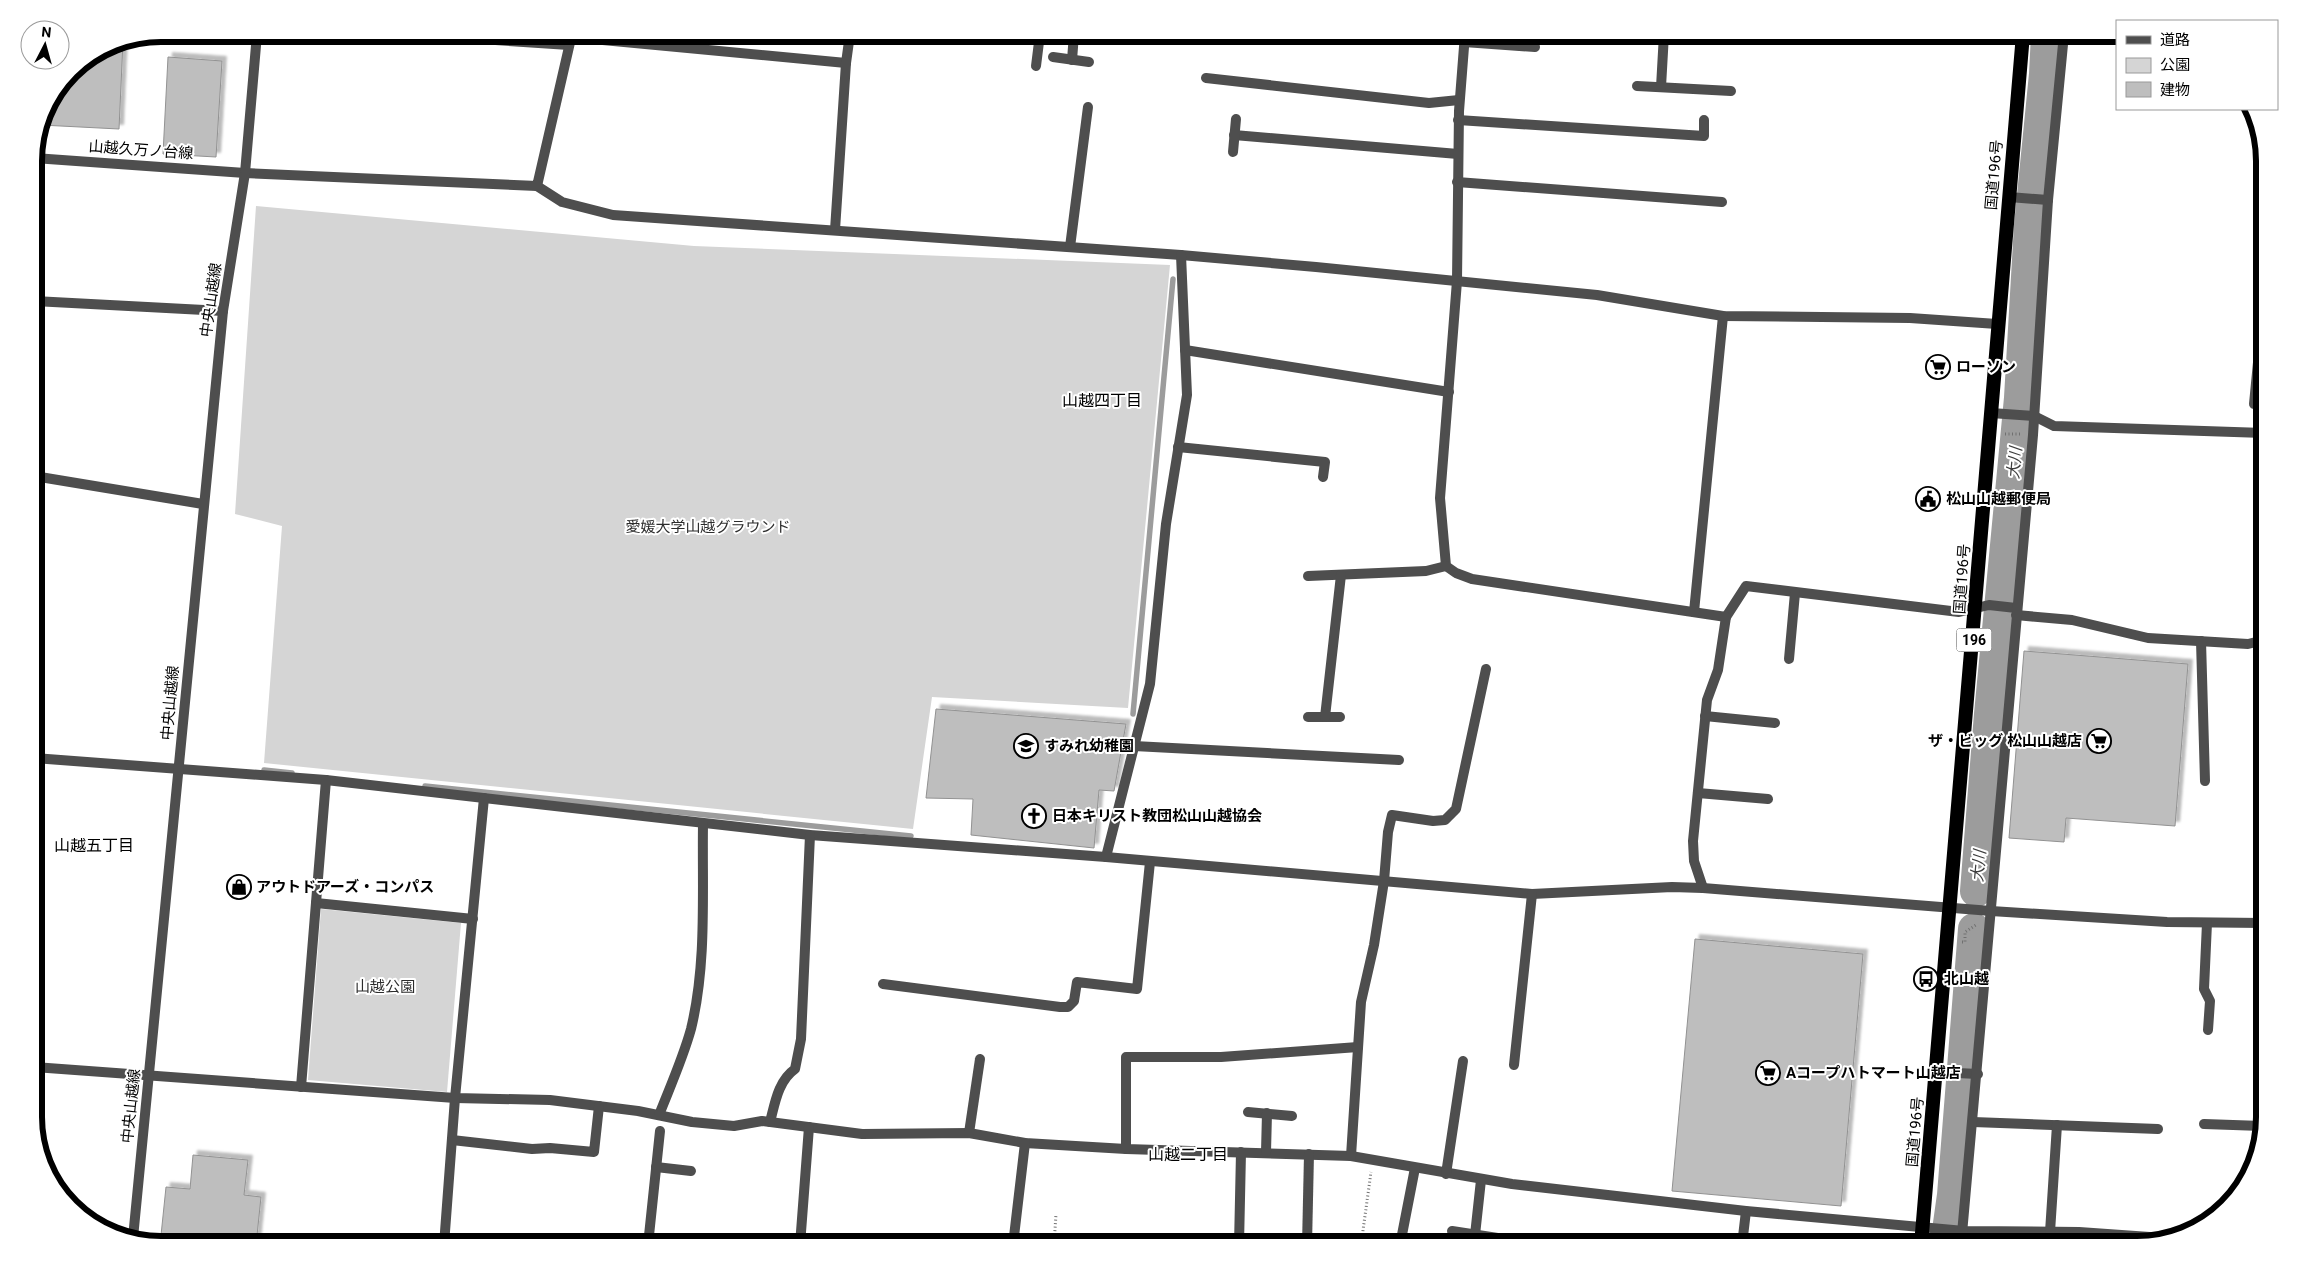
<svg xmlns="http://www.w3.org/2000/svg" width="2298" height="1279" viewBox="0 0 2298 1279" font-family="Roboto,'Noto Sans JP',sans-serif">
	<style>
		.green { fill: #d5d5d5 }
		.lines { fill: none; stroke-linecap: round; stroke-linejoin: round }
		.stream { stroke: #9c9c9c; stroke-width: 5.5 }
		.river { stroke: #9c9c9c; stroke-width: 32 }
		.building { fill: #bebebe; stroke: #929292; filter: url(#shadow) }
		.path { stroke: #707070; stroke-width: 3; stroke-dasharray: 1 2.5; stroke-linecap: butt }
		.minor { stroke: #4e4e4e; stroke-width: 10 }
		.tertiary { stroke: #4e4e4e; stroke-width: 10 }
		.trunk { stroke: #000; stroke-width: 14 }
		.labels { text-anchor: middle; stroke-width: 4; stroke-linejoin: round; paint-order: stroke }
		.shield { fill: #fff; stroke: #4c4c4c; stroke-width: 1 }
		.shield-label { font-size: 14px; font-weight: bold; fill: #000 }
		.street-label { font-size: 15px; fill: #000; stroke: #fff }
		.poi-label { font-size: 15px; font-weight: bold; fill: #000; stroke: #fff; text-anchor: start }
		.park-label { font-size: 15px; fill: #2c2c2c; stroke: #fff }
		.neighbourhood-label { font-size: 16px; fill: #000; stroke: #fff }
		.water-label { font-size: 16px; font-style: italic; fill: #3d3d3d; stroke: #fff }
		.rim { fill: none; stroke: #000; stroke-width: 6 }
	</style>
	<defs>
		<filter id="shadow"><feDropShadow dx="4.5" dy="-4.5" stdDeviation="1" flood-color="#0004"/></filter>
	</defs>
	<rect width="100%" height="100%" fill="#fff"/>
	<g class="green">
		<polygon points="256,206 694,246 1170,265 1128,708 932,697 913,829 264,763 282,526 235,514"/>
		<polygon points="321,909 461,923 447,1092 308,1080"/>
	</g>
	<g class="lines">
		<g class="stream">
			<polyline points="1133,714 1173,279"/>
			<polyline points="264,770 292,773"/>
			<polyline points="425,786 911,836"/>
		</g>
		<g class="river">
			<polyline points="1976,891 1990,714 2020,398 2030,225 2045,74 2047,34"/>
			<polyline points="1946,1245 1953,1195 1974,929"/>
		</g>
	</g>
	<g class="building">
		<polygon points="123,41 119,129 41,125 44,113 71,71 113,43"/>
		<polygon points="168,57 222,61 216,157 163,154"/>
		<polygon points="2024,651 2188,664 2175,826 2066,818 2064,842 2009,838"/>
		<polygon points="936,709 1126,724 1114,791 1099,790 1094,848 971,835 973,799 926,798"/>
		<polygon points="1695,939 1863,954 1841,1206 1672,1191"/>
		<polygon points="193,1155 248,1160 244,1195 261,1197 256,1245 160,1245 166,1187 190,1189"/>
	</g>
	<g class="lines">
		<g class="path">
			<polyline points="2005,434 2020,434"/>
			<polyline points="1962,942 1965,942 1965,932 1976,925"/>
			<polyline points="1054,1245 1056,1214"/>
			<polyline points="1361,1245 1371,1172"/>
		</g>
		<g class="minor">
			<polyline points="406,34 569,45"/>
			<polyline points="1465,34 1459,111 1457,281 1440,498 1446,566 1456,573 1472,579 1726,617 1746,586 1959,612 1989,605 2016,608"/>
			<polyline points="571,37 846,63"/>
			<polyline points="1464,42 1535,47"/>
			<polyline points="1053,57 1089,62"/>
			<polyline points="1072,60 1074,34"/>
			<polyline points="1036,66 1040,34"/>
			<polyline points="1206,78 1429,103 1459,100"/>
			<polyline points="1637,86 1731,91"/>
			<polyline points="1661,87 1664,34"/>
			<polyline points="1458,120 1704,136 1704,120"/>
			<polyline points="1234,135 1458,154"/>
			<polyline points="1233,152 1236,119"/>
			<polyline points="1457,182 1722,202"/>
			<polyline points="537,186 562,202 613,215 1181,255 1316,267 1597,295 1723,316 1910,318 1997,324"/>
			<polyline points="2009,197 2048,200"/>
			<polyline points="835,230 846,63 850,34"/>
			<polyline points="1070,247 1088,107"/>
			<polyline points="34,301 223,311"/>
			<polyline points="1185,350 1449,392"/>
			<polyline points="34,354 39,301"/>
			<polyline points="2254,404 2264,300"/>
			<polyline points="1991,413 2034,416 2054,426 2264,433"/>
			<polyline points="1178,447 1325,462 1323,477"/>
			<polyline points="34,476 203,504"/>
			<polyline points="1308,576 1426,571 1446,566"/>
			<polyline points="1694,612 1723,316"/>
			<polyline points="2016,615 2072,620 2148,638 2248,644 2264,640"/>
			<polyline points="2201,641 2205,781"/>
			<polyline points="1789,659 1795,593"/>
			<polyline points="1705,716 1775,723"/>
			<polyline points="1308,717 1340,717"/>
			<polyline points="1325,717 1341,575"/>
			<polyline points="1134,746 1399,760"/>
			<polyline points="34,758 326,780 810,835 1106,857 1532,894 1672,887 1703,888 1991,911 2167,922 2264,923"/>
			<polyline points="1698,793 1768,799"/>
			<polyline points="1106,857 1150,684 1166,524 1187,395 1181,255"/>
			<polyline points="1703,888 1694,861 1693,841 1707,700 1718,670 1726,617"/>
			<polyline points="316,903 473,919"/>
			<polyline points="2207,923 2204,989 2210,1001 2208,1030"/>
			<polyline points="883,984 1060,1007 1068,1007 1074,1001 1077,982 1137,989 1150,862"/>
			<polyline points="1514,1065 1532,894"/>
			<polyline points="34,1067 455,1098 550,1100 638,1111 692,1122 734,1126 762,1121 862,1134 969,1133 1025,1143 1126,1149 1351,1156 1512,1184 1746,1211 1964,1231 2079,1232 2164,1238"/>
			<polyline points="1936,1072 1978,1074"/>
			<polyline points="301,1087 326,780"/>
			<polyline points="1248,1112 1292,1116"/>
			<path d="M659 1115C670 1087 683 1058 691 1029 707 963 702 892 703 824"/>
			<path d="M770 1122C775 1103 778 1081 795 1069L801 1039 810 835"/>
			<polyline points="1973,1122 2158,1129"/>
			<polyline points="2204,1124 2262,1126"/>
			<polyline points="969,1133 980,1059"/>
			<polyline points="452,1140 532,1149 550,1148 594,1152 599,1106"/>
			<polyline points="1126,1149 1126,1057 1221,1057 1358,1047"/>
			<polyline points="1266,1152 1267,1113"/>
			<polyline points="1351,1156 1361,1002 1374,945 1384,881 1388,832 1392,815 1433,821 1445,820 1456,809 1486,669"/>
			<polyline points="656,1167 691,1171"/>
			<polyline points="1446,1174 1463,1061"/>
			<polyline points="1452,1231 1504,1239"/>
			<polyline points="2050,1232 2057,1125"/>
			<polyline points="1475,1235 1481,1180"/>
			<polyline points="444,1245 455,1098 484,798"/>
			<polyline points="648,1245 660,1131"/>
			<polyline points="800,1245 809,1127"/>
			<polyline points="1013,1245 1025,1143"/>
			<polyline points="1239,1245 1241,1152"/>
			<polyline points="1307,1245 1309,1154"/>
			<polyline points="1400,1245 1415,1168"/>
			<polyline points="1742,1245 1746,1211"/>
			<polyline points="1961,1245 2033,435 2048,200 2064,34"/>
		</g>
		<g class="tertiary">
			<polyline points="34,158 245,173 537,186 572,34"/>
			<polyline points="133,1238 223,311 245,173 257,34"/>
		</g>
		<polyline class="trunk" points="1921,1245 2023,34"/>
	</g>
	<defs>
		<symbol id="supermarket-ring" viewBox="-11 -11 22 22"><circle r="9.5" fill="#fff" stroke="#000" stroke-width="1.5"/><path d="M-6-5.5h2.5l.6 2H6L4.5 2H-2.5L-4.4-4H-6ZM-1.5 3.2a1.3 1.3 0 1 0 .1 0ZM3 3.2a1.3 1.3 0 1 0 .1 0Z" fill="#000"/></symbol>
		<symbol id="civic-ring" viewBox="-11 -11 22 22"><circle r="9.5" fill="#fff" stroke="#000" stroke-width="1.5"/><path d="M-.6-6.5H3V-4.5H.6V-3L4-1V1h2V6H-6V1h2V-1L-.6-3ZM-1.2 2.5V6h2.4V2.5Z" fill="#000"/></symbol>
		<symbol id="school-ring" viewBox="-11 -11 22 22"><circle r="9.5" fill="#fff" stroke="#000" stroke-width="1.5"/><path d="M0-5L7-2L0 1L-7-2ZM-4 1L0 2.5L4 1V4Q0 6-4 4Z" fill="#000"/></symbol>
		<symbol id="church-ring" viewBox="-11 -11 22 22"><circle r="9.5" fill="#fff" stroke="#000" stroke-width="1.5"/><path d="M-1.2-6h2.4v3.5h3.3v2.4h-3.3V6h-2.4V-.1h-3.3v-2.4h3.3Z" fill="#000"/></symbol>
		<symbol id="shop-ring" viewBox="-11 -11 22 22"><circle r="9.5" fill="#fff" stroke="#000" stroke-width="1.5"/><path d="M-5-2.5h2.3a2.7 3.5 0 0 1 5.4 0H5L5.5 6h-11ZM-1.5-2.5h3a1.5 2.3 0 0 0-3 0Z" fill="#000"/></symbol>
		<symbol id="bus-ring" viewBox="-11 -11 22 22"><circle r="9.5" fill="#fff" stroke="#000" stroke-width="1.5"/><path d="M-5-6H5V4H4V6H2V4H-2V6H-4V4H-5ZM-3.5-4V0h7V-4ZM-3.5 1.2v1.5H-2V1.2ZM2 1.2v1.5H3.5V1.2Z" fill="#000"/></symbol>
	</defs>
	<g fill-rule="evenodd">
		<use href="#supermarket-ring" x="1924" y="353" width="28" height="28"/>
		<use href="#civic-ring" x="1914" y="485" width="28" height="28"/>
		<use href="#supermarket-ring" x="2085" y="727" width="28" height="28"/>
		<use href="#school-ring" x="1012" y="732" width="28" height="28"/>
		<use href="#church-ring" x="1020" y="802" width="28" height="28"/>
		<use href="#shop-ring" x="225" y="873" width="28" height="28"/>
		<use href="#bus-ring" x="1912" y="965" width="28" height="28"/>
		<use href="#supermarket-ring" x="1754" y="1059" width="28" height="28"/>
	</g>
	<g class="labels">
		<rect class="shield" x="1956.5" y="628.5" width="35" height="23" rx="4"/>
		<g class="shield-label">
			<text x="1974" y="645">196</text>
		</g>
		<g class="street-label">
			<text transform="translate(141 150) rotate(4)" y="5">山越久万ノ台線</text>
			<text transform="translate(1994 175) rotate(-85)" y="5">国道196号</text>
			<text transform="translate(211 300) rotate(-82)" y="5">中央山越線</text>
			<text transform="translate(1962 579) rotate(-86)" y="5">国道196号</text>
			<text transform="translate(170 703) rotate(-85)" y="5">中央山越線</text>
			<text transform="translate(131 1106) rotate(-84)" y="5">中央山越線</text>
			<text transform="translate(1915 1132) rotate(-85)" y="5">国道196号</text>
		</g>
		<g class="poi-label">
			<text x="1956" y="372">ローソン</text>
			<text x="1946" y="504">松山山越郵便局</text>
			<text x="2082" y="746" text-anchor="end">ザ・ビッグ 松山山越店</text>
			<text x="1044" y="751">すみれ幼稚園</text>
			<text x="1052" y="821">日本キリスト教団松山山越協会</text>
			<text x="256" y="892">アウトドアーズ・コンパス</text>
			<text x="1944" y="984">北山越</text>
			<text x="1786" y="1078">Aコープハトマート山越店</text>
		</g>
		<g class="park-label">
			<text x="708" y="532">愛媛大学山越グラウンド</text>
			<text x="385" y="992">山越公園</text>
		</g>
		<g class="neighbourhood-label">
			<text x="1102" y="406">山越四丁目</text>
			<text x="94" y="851">山越五丁目</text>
			<text x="1188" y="1160">山越二丁目</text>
		</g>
		<g class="water-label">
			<text transform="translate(2014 463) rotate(-85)" y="6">大川</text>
			<text transform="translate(1978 866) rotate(-85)" y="6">大川</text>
		</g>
	</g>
	<path d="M0 0H2298V1279H0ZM161 42H2137A119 119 0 0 1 2256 161V1117A119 119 0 0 1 2137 1236H161A119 119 0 0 1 42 1117V161A119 119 0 0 1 161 42Z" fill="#fff" fill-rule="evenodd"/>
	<path class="rim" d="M161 42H2137A119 119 0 0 1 2256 161V1117A119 119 0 0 1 2137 1236H161A119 119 0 0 1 42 1117V161A119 119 0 0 1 161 42Z"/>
	<rect x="2116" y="20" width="162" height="90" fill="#ffffff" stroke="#999999"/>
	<rect x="2126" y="36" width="25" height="8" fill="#4e4e4e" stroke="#999999"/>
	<text x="2160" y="45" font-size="15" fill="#000000">道路</text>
	<rect x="2126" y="58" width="25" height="15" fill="#d5d5d5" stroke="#999999"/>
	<text x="2160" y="70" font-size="15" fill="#000000">公園</text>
	<rect x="2126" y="82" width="25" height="15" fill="#bebebe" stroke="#999999"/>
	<text x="2160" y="95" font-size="15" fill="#000000">建物</text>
	<g transform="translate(45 45) rotate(6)"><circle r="24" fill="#ffffff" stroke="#999999"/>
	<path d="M0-4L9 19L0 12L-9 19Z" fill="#000000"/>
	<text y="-8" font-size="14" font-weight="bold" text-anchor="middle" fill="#000000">N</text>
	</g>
</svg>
